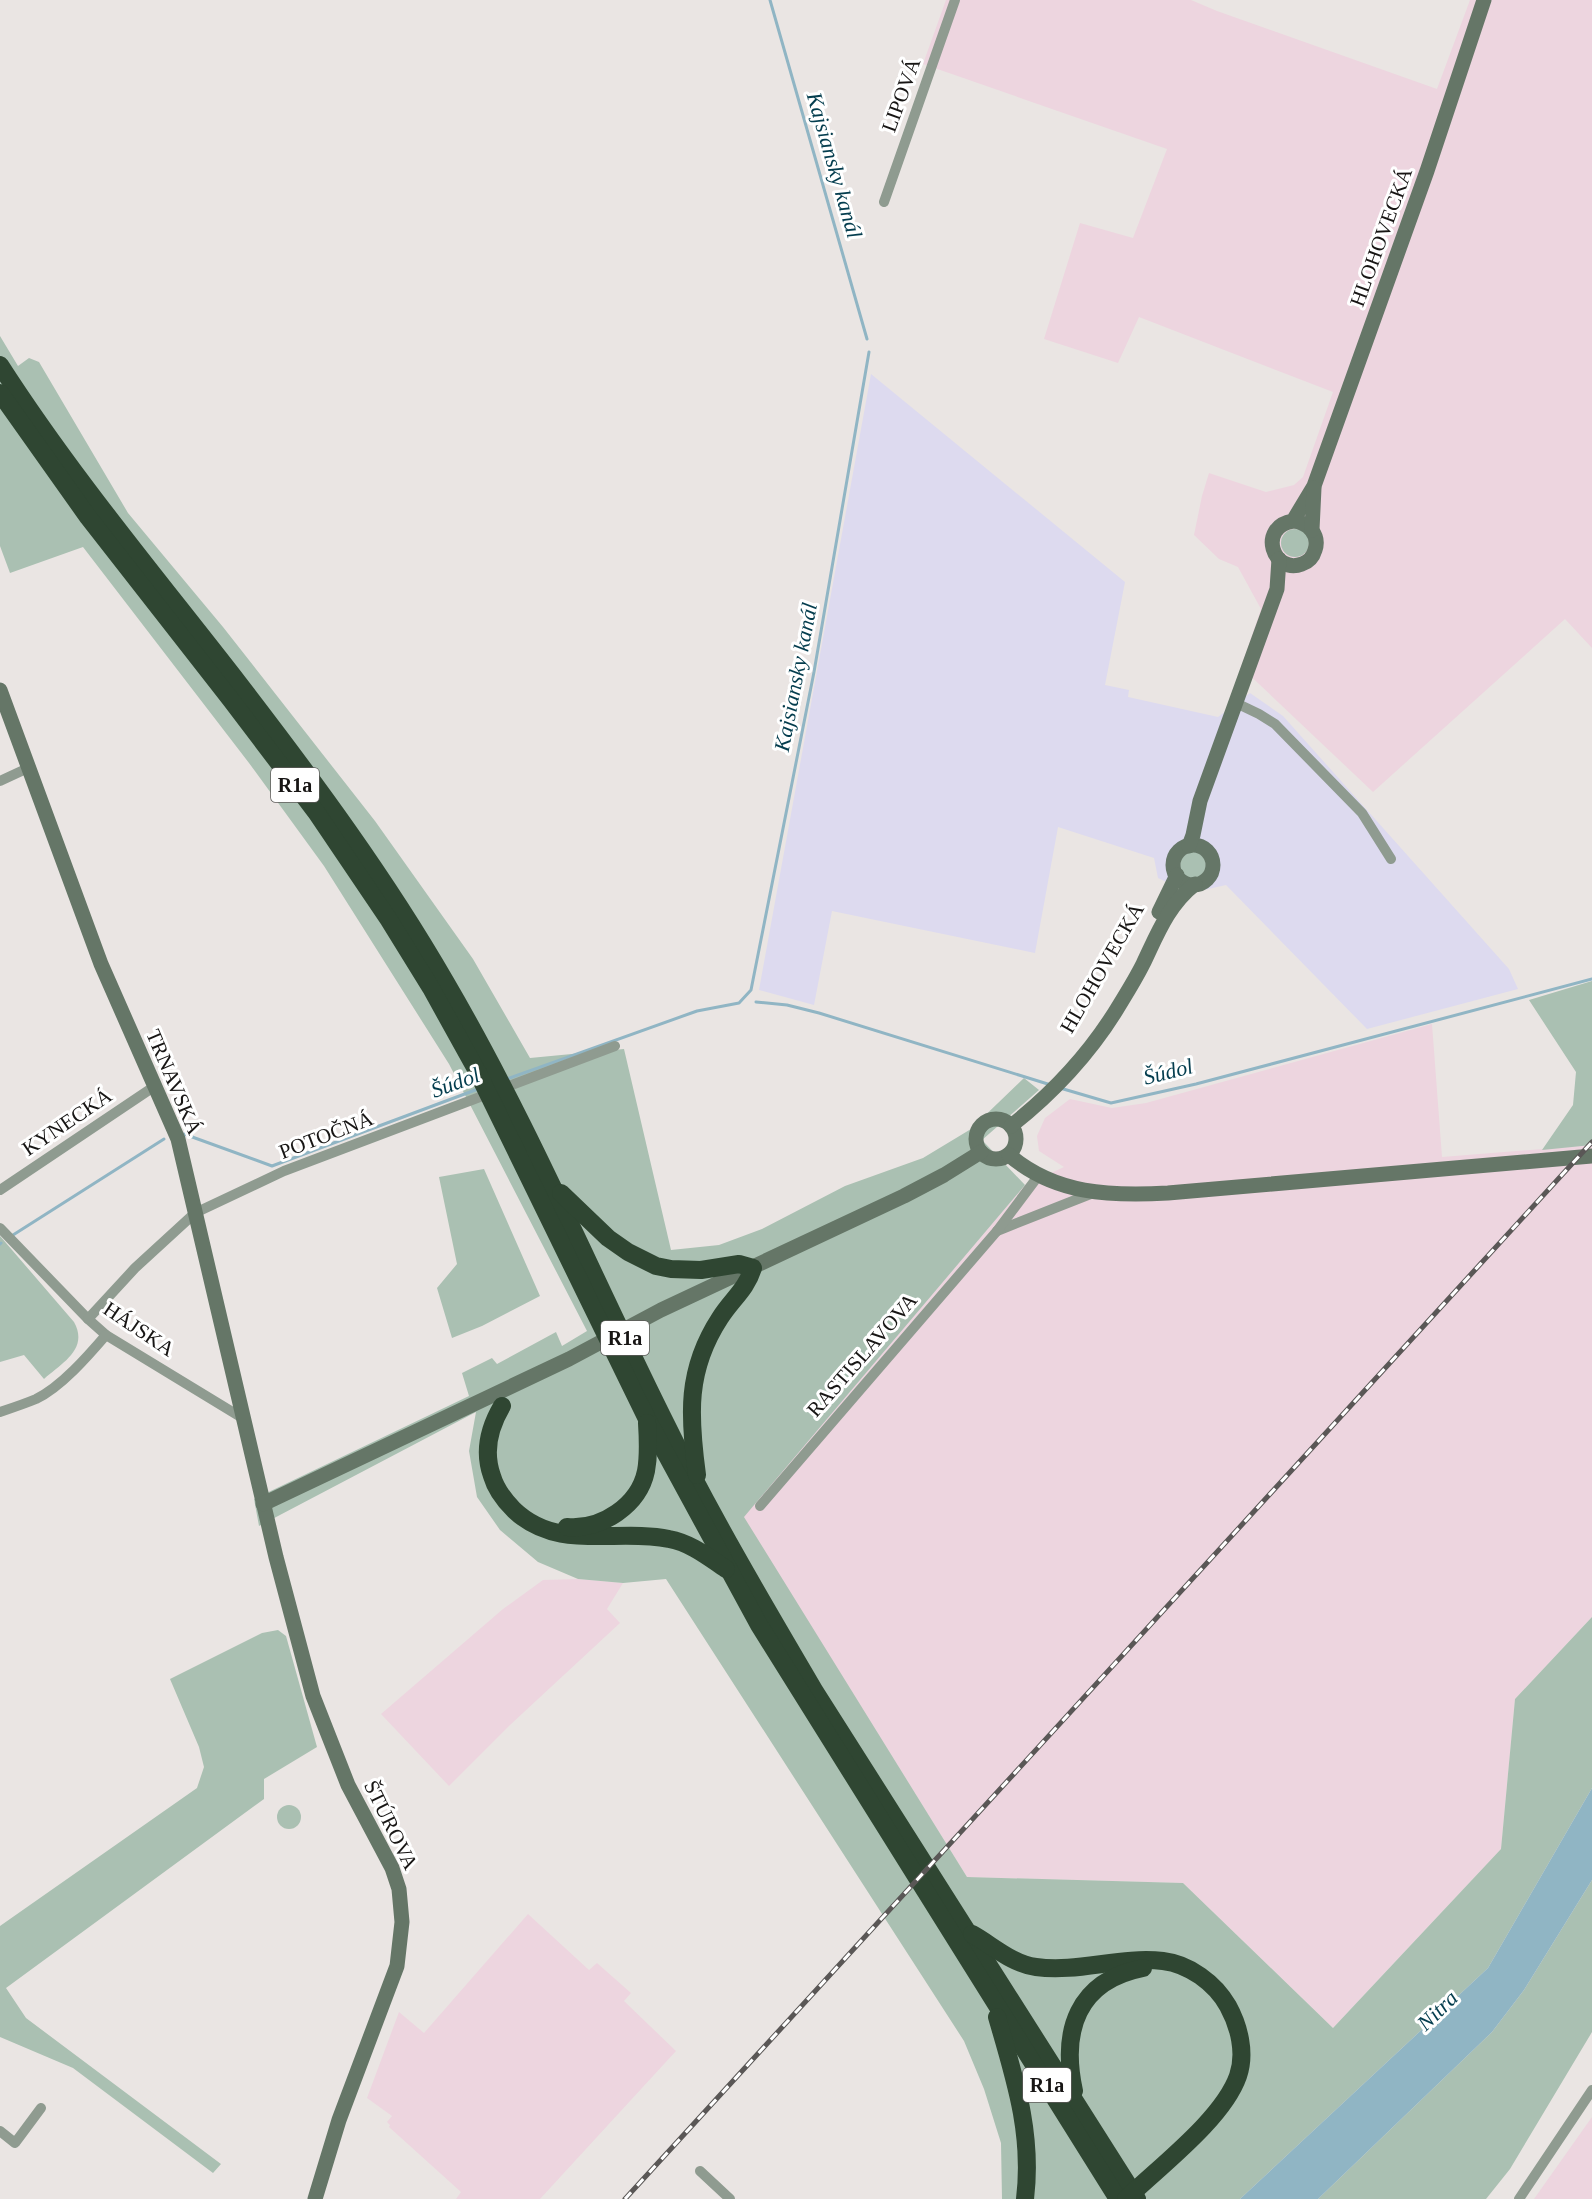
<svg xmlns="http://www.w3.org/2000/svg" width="1592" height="2199" viewBox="0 0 1592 2199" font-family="Georgia,serif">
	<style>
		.commercial { fill: #dddaef }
		.industrial { fill: #edd5df }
		.green { fill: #aac0b2 }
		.water { fill: #90b5c4 }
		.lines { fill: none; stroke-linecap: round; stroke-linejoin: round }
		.stream { stroke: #90b5c4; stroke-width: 3 }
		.street { stroke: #8f9b90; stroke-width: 10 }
		.secondary { stroke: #657667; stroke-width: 15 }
		.highway { stroke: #2f4632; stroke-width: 18 }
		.rail-casing { stroke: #5a5756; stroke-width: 5 }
		.rail { stroke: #fff; stroke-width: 3; stroke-dasharray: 9; stroke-linecap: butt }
		.labels { text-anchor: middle; stroke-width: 6; stroke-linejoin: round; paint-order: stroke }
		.shield { fill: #fff; stroke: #5d5b5a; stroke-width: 1.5 }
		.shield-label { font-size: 20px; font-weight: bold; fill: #171514 }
		.street-label { font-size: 21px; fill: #171514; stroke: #fff }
		.water-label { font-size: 22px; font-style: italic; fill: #043d4e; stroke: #fff }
	</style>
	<rect width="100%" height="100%" fill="#eae5e3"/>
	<polygon class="commercial" points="871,374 1125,582 1105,685 1129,690 1128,697 1218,717 1250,693 1283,716 1509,969 1518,989 1367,1029 1226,885 1190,893 1158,878 1154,858 1058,827 1035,953 832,911 814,1005 759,990"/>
	<g class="industrial">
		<polygon points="946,0 1191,0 1217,11 1437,89 1470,0 1592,0 1592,648 1565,619 1373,792 1241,667 1261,609 1238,567 1219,559 1194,535 1202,496 1209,473 1266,492 1294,485 1303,477 1333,392 1139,317 1118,363 1044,339 1080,223 1133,238 1167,149 923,64"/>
		<polygon points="1432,1024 1442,1157 1592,1145 1592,1617 1515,1699 1501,1849 1333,2028 1183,1883 967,1877 743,1517 1025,1185 1064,1167 1039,1151 1037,1136 1045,1118 1070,1099 1112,1108 1146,1103"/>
		<polygon points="578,1579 623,1583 607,1609 620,1623 510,1725 449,1786 381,1714 503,1609 543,1580"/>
		<polygon points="528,1914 589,1970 597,1963 631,1993 624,2001 676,2051 540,2199 456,2199 461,2192 389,2127 390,2125 387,2122 392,2116 367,2098 399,2012 424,2033"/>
		<polygon points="1592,2117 1592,2199 1534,2199"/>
	</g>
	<g class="green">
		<polygon points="0,336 18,366 29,358 39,362 128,513 223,627 375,821 473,959 530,1058 624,1049 671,1250 719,1245 762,1229 845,1186 923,1158 971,1129 1024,1078 1039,1090 982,1140 1025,1185 744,1517 967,1877 1183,1883 1333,2028 1501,1849 1515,1699 1592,1617 1592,1788 1488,1968 1240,2199 1002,2199 1001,2143 984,2089 964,2041 666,1579 623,1583 578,1579 538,1562 500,1530 477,1497 469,1451 476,1412 259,1526 254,1499 469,1396 462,1373 492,1358 497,1364 556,1332 562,1346 587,1331 449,1064 324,866 249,763 83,547 10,573 0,546"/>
		<circle cx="1295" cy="543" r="14"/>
		<circle cx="1193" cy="865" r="13"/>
		<polygon points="1592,981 1592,1145 1542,1150 1573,1105 1576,1072 1529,1000"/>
		<polygon points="484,1169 540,1296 482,1326 452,1338 437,1288 457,1264 439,1177"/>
		<path d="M0 1236 74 1322C89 1349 62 1363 44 1379L24 1355 0 1362Z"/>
		<polygon points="278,1630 286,1636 317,1747 264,1779 264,1799 6,1988 26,2018 221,2164 213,2173 73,2068 0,2037 0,1926 197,1788 204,1767 199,1747 170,1679 262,1633"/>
		<circle cx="289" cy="1817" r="12"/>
		<polygon points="1592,1880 1592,2032 1510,2169 1486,2199 1318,2199 1492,2032 1524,1990"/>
	</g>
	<polygon class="water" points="1592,1788 1592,1880 1524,1990 1492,2032 1318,2199 1240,2199 1488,1968"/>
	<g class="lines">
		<g class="stream">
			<polyline points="770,0 867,339"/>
			<polyline points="756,1002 787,1005 819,1013 1051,1085"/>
			<polyline points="507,1079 697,1011 739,1003 751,990 814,672 869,352"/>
			<polyline points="1060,1088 1111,1103 1196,1084 1592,979"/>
			<polyline points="184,1134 272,1166 478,1089"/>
			<polyline points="13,1235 164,1139"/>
			<polyline points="0,1244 1,1243"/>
		</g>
		<g class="street">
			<polyline points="884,202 955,0"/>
			<polyline points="1236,703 1259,714 1275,724 1362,813 1391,859"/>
			<polyline points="0,781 28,768"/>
			<polyline points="0,1190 155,1086"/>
			<polyline points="0,1228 88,1319 106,1335 244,1419"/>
			<polyline points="997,1231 1093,1193"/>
			<polyline points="88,1319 135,1268 195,1213 284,1171 615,1046"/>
			<path d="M0 1412C12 1408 24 1404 36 1399 61 1387 88 1356 106 1335"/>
			<polyline points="760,1506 997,1231 1039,1175"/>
			<polyline points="0,2131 15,2143 41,2108"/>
			<polyline points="700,2171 730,2199"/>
			<polyline points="1519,2199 1592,2090"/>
		</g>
		<g class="secondary">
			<path d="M1293 521C1308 522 1320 535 1315 550 1313 557 1308 562 1302 564 1273 575 1257 527 1293 521L1314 486 1427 171 1484 0"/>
			<polyline points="1312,530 1314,488"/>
			<polyline points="0,690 101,964 178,1139 276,1557 313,1696 348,1785 392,1868 399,1889 402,1922 397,1966 339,2120 315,2199"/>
			<circle cx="1193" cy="865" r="20"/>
			<polyline points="1189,846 1193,835 1200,801 1277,589 1279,559"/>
			<polyline points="1159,912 1177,875"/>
			<circle cx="996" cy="1139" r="20"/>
			<path d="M1011 1126C1054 1092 1092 1051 1120 1004 1128 991 1136 978 1143 964 1157 935 1168 905 1195 884"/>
			<path d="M1009 1155C1056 1195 1110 1196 1168 1193L1592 1156"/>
			<polyline points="263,1504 569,1359 661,1310 904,1196 944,1175 981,1152"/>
		</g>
		<g class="highway">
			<path d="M0 365C72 477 158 579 240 685 313 780 385 877 445 981 527 1121 590 1271 662 1416 708 1510 761 1600 814 1690L1137 2199"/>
			<polyline points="0,393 88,517 231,700 316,812 389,920 431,988 477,1071 647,1419 759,1625 1118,2199"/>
			<path d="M561 1193 608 1238 628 1252 656 1266 671 1269 701 1270 739 1264 753 1268C746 1290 732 1299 720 1318 686 1370 689 1416 697 1475"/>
			<path d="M502 1406C489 1428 483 1451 492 1476 496 1490 504 1500 514 1510 558 1552 617 1528 669 1539 691 1543 708 1557 726 1569"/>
			<path d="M567 1527C602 1530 639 1505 646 1471 649 1455 648 1439 647 1423"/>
			<path d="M972 1934C992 1945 1012 1964 1036 1967 1078 1973 1120 1956 1163 1961 1189 1964 1215 1983 1228 2006 1239 2026 1246 2053 1238 2076 1223 2119 1159 2167 1126 2199"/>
			<path d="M997 2017C1015 2079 1033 2134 1025 2199"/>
			<path d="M1074 2091C1061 2031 1077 1981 1143 1968"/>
		</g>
		<defs>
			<polyline id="rail" points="625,2199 1592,1142"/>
		</defs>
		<use href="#rail" class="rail-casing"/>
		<use href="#rail" class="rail"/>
	</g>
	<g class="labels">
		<g class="shield">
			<rect x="271" y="768" width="48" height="34" rx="4.5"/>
			<rect x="601" y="1321" width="48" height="34" rx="4.5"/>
			<rect x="1023" y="2068" width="48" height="34" rx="4.5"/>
		</g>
		<g class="shield-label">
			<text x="295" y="792">R1a</text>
			<text x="625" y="1345">R1a</text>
			<text x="1047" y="2092">R1a</text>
		</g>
		<g class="street-label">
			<text transform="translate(901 95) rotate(-70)" y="7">LIPOVÁ</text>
			<text transform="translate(1381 237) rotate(-70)" y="7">HLOHOVECKÁ</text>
			<text transform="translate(1102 968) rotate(-60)" y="7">HLOHOVECKÁ</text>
			<text transform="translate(174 1082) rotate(67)" y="7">TRNAVSKÁ</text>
			<text transform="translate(67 1122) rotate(-34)" y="7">KYNECKÁ</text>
			<text transform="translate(326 1135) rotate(-21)" y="7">POTOČNÁ</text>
			<text transform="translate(139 1329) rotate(34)" y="7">HÁJSKA</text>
			<text transform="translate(862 1355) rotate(-49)" y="7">RASTISLAVOVA</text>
			<text transform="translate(391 1825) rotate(64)" y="7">ŠTÚROVA</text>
		</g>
		<g class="water-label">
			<text transform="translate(835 165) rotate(74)" y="8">Kajsiansky kanál</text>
			<text transform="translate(795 677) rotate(-79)" y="8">Kajsiansky kanál</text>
			<text transform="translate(1168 1071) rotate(-14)" y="8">Šúdol</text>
			<text transform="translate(455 1082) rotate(-20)" y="8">Šúdol</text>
			<text transform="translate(1437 2010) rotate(-44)" y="8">Nitra</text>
		</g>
	</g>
</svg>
